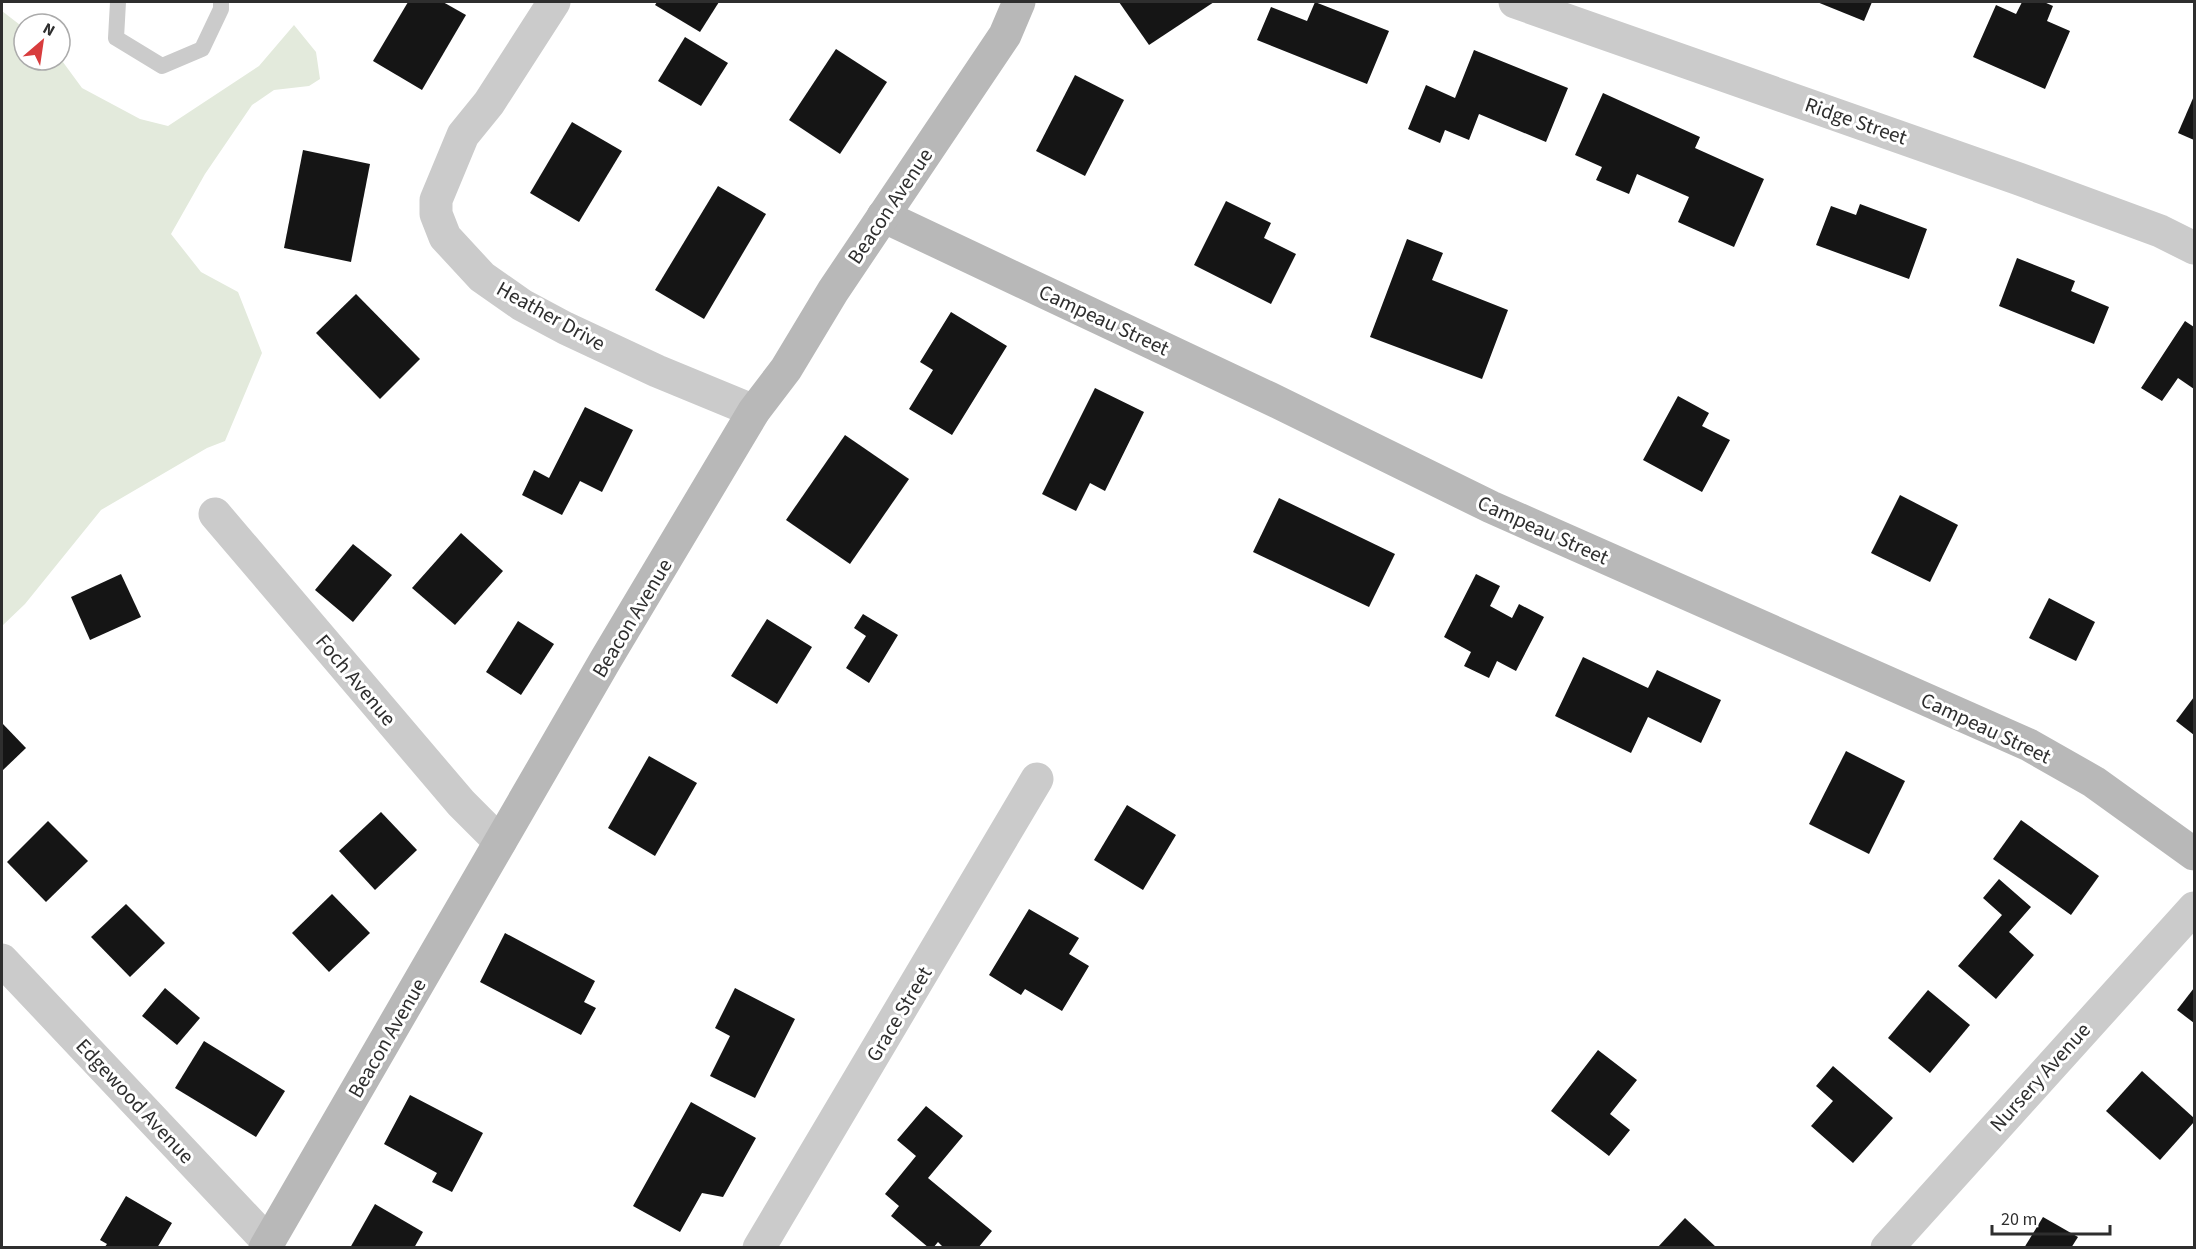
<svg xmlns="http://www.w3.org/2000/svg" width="2196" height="1249" viewBox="0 0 2196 1249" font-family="'Source Sans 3',sans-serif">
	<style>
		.green { fill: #e3eadc }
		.building { fill: #151515 }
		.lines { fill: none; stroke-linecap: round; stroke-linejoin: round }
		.lane { stroke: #cbcbcb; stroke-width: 16 }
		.street { stroke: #cbcbcb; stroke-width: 33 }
		.secondary { stroke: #b8b8b8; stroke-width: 33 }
		.labels { text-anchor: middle; stroke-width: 6; stroke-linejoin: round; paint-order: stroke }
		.street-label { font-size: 21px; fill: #2e2e2e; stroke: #fff }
	</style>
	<rect width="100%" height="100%" fill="#fff"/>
	<polygon class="green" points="2,11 24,28 24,60 60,58 82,88 140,119 168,126 259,66 294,25 316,52 320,79 309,86 274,90 252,105 205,174 171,234 201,272 238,292 262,353 225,441 207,448 101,510 25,604 2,626"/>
	<g class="building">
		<polygon points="408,2 443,2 466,15 422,90 373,61"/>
		<polygon points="657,2 719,2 700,32 655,5"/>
		<polygon points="1119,2 1214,2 1149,45"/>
		<polygon points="1315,2 1389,31 1367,84 1257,40 1271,7 1307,21"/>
		<polygon points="1817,2 1872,2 1864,21"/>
		<polygon points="2022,2 2044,2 2053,6 2047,21 2070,31 2045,89 1973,57 1996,5 2016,14"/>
		<polygon points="685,37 728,63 701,106 658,81"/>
		<polygon points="836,49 887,82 840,154 789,120"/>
		<polygon points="1474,50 1568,88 1546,142 1479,114 1469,140 1445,130 1440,143 1408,129 1426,85 1455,98"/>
		<polygon points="1075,75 1124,100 1085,176 1036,151"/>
		<polygon points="1603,93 1700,137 1695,148 1764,179 1734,247 1678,222 1689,197 1637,174 1629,194 1596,180 1602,167 1575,155"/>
		<polygon points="2194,96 2194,140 2178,133"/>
		<polygon points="572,122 622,151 579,222 530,193"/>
		<polygon points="303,150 370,164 351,262 284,248"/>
		<polygon points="718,186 766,214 704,319 655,290"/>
		<polygon points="1226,201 1271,223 1264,238 1296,254 1271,304 1194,265"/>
		<polygon points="1860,204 1927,229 1909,279 1816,245 1831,206 1856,215"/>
		<polygon points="1407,239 1443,253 1432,280 1508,310 1482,379 1370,337"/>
		<polygon points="2017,258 2075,281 2071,291 2109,307 2094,344 1999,306"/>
		<polygon points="356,294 420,359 380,399 316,333"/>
		<polygon points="951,312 1007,346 952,435 909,409 933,370 920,362"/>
		<polygon points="2185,321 2194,327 2194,389 2178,378 2162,401 2141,388"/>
		<polygon points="1095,388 1144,412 1105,491 1090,483 1076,511 1042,494"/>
		<polygon points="1678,396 1709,413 1702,426 1730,440 1702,492 1643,460"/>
		<polygon points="585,407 633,430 602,492 580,481 562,515 522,495 534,470 549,478"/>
		<polygon points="845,435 909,479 850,564 786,520"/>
		<polygon points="1900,495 1958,525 1930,582 1871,553"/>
		<polygon points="1279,498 1395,554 1369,607 1253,552"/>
		<polygon points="461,533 503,571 455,625 412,588"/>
		<polygon points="353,544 392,575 353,622 315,590"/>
		<polygon points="121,574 141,617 90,640 71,597"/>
		<polygon points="1476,574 1500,586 1490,606 1512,618 1519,604 1544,617 1516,671 1497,661 1489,678 1464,666 1471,652 1444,637"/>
		<polygon points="2049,598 2095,622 2076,661 2029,638"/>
		<polygon points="863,614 898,635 869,683 846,668 866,636 854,628"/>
		<polygon points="767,619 812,647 777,704 731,676"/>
		<polygon points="518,621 554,644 521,695 486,672"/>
		<polygon points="1583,657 1648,688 1657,670 1721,700 1701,743 1648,717 1631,753 1555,716"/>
		<polygon points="2194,697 2194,735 2176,721"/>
		<polygon points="2,723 26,748 2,771"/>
		<polygon points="1846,751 1905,781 1869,854 1809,824"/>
		<polygon points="649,756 697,783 655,856 608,828"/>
		<polygon points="1127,805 1176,835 1143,890 1094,860"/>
		<polygon points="381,812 417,850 375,890 339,851"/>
		<polygon points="2021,820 2099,876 2071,915 1993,859"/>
		<polygon points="48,821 88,861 46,902 7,862"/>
		<polygon points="1999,879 2031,907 2009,932 2034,955 1996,999 1958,966 2002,915 1983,898"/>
		<polygon points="332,894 370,933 329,972 292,933"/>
		<polygon points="126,904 165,943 130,977 91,937"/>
		<polygon points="1029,909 1079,938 1069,954 1089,966 1062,1011 1025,989 1021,995 989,975"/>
		<polygon points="505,933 595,981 584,1002 596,1008 581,1035 480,982"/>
		<polygon points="165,988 200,1018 177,1045 142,1016"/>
		<polygon points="735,988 795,1019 755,1098 710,1076 730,1036 715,1028"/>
		<polygon points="2194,988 2194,1023 2177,1010"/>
		<polygon points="1928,990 1970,1025 1930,1073 1888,1038"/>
		<polygon points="204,1041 285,1091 256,1137 175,1088"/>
		<polygon points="1598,1050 1637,1080 1610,1114 1630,1130 1609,1156 1551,1111"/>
		<polygon points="1833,1066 1893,1118 1853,1163 1811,1126 1833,1101 1816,1086"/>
		<polygon points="2142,1071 2194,1118 2194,1122 2160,1160 2106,1111"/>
		<polygon points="410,1095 483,1133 452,1192 432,1182 437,1173 384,1144"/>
		<polygon points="691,1102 756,1138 723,1197 702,1193 680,1232 633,1206"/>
		<polygon points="926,1106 963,1136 928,1178 992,1231 978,1248 944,1248 938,1242 933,1248 929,1248 891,1216 899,1206 885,1194 916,1156 897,1140"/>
		<polygon points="126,1196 172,1223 157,1248 104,1248 107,1244 100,1240"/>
		<polygon points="375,1204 423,1232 414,1248 350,1248"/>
		<polygon points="2043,1217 2078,1237 2071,1248 2024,1248"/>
		<polygon points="1685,1218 1717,1248 1657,1248"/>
	</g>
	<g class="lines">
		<polyline class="lane" points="118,2 116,38 162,66 202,49 221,9 221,2"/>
		<g class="street">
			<polyline points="554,2 489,103 463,135 436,200 436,214 445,237 482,277 522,305 565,328 657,371 754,411"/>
			<polyline points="1515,2 2019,179 2160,231 2194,248"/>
			<polyline points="215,514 461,803 500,842"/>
			<polyline points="2,960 268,1242"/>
			<polyline points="759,1248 1037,779"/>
			<polyline points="1887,1248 2194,908"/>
		</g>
		<g class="secondary">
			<polyline points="883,216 1269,398 1491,507 2029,745 2094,782 2194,854"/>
			<polyline points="265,1248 606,659 754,411 786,369 833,291 1005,35 1019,2"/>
		</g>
	</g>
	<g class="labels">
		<g class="street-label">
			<text transform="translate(1856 121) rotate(19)" y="7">Ridge Street</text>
			<text transform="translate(890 206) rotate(-56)" y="7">Beacon Avenue</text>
			<text transform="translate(551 316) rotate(29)" y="7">Heather Drive</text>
			<text transform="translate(1104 320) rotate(25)" y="7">Campeau Street</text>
			<text transform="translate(1543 530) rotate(24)" y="7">Campeau Street</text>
			<text transform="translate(632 618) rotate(-59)" y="7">Beacon Avenue</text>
			<text transform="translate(356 680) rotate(50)" y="7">Foch Avenue</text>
			<text transform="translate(1986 728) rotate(25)" y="7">Campeau Street</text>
			<text transform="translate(899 1014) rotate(-59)" y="7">Grace Street</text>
			<text transform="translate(387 1038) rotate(-60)" y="7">Beacon Avenue</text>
			<text transform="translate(2040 1077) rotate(-48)" y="7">Nursery Avenue</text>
			<text transform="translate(135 1101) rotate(47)" y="7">Edgewood Avenue</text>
		</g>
	</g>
	<rect width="2196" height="1249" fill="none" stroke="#2e2e2e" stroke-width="6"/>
	<g transform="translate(42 42) rotate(29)"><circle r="28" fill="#ffffff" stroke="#ababab" stroke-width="1.5"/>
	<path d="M0-4.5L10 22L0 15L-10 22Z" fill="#d83c3d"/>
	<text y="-9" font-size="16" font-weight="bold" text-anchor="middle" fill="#2e2e2e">N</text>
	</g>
	<path d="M1992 1225v9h118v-9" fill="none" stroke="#2e2e2e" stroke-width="3"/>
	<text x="2001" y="1225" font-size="18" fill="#2e2e2e" stroke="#ffffff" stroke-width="4.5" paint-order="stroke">20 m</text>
</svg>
